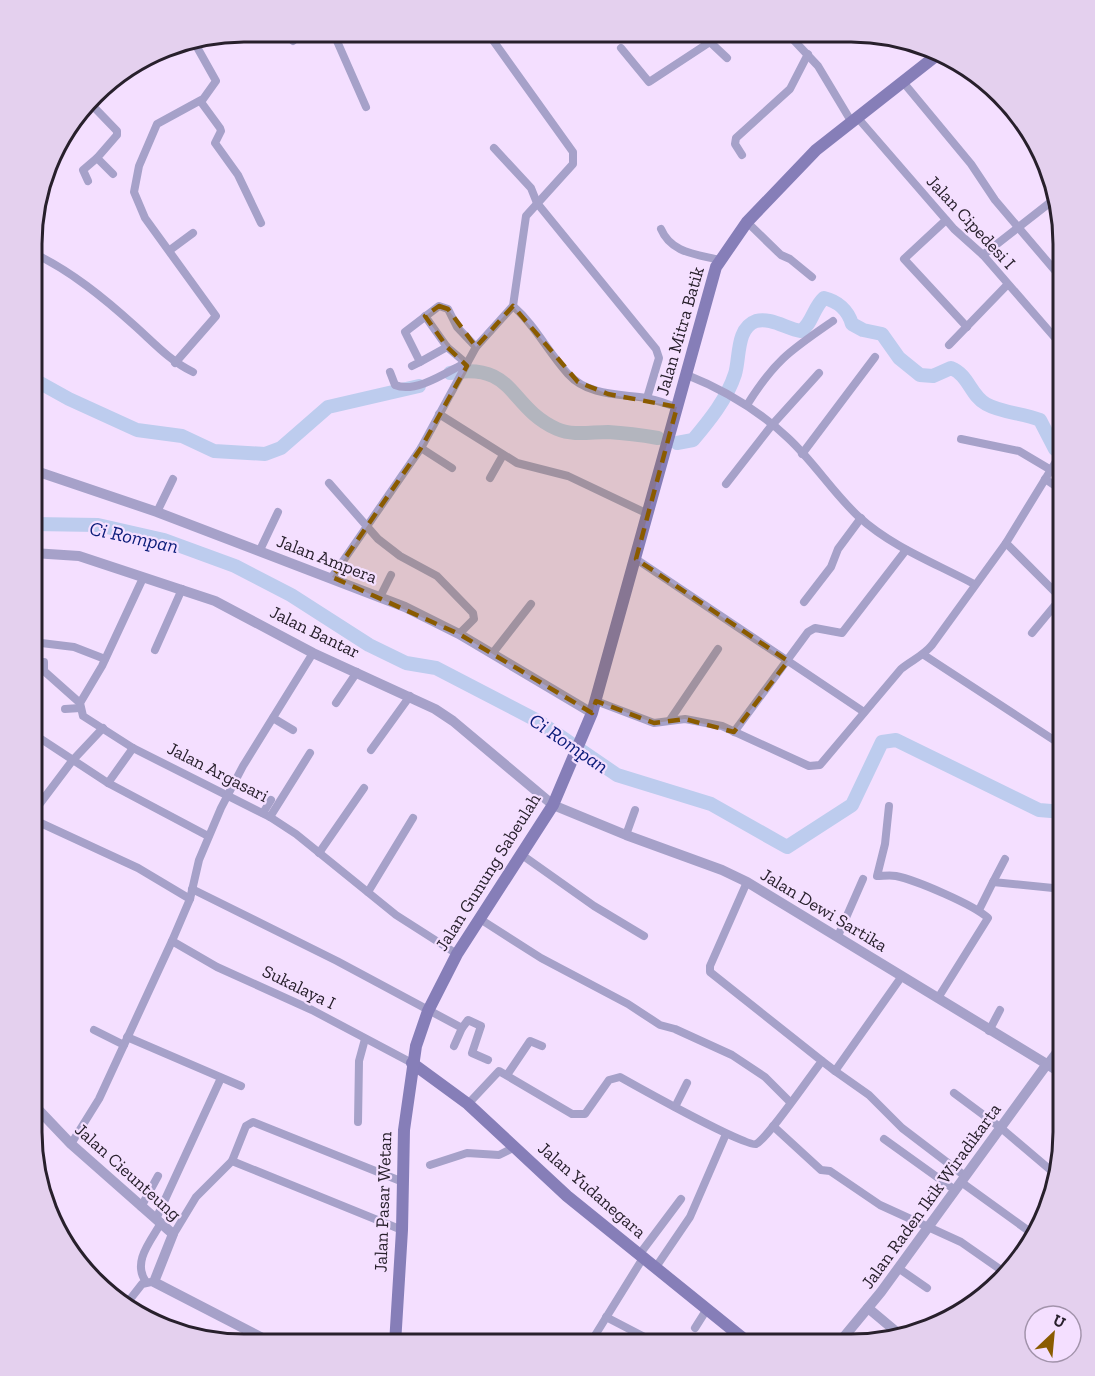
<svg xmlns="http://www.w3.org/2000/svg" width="1095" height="1376" viewBox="0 0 1095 1376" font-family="'Zilla Slab',serif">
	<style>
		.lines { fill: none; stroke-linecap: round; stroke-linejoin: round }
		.river { stroke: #bdccee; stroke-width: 14 }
		.minor { stroke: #a6a1c9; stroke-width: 8 }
		.tertiary { stroke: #a6a1c9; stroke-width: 10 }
		.secondary { stroke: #867eb8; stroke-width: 12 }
		.marked { fill: #8a5b00; fill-opacity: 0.2; stroke: #8a5b00; stroke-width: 4.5; stroke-dasharray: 12 8; stroke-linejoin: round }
		.labels { text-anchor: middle; stroke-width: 4.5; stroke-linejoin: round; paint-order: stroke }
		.street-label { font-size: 18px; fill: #28202c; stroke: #f4dfff }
		.water-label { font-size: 20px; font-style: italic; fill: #091b79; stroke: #f4dfff }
		.rim { fill: none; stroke: #28202c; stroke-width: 3 }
	</style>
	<rect width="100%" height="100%" fill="#f4dfff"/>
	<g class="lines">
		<g class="river">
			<path d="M450 373C516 362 507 406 557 429 573 436 591 432 608 432 625 433 641 435 658 438"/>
			<polyline points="33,379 69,399 137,430 182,436 214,451 265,454 281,448 328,407 419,386"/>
			<path d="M677 443 693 440C709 421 727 399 735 374 740 358 736 328 756 321 771 317 787 329 801 331 812 324 813 308 824 298 837 301 848 310 852 324L863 330 882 334 899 358 920 375 933 376 951 368C969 375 970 395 986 404 1002 413 1023 413 1040 420L1055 449 1063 454"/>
			<polyline points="33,524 98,525 164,540 235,566 291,595 369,645 406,663 436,668 538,721 617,775 711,804 787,847 852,805 882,742 896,740 1039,810 1063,812"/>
		</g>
		<g class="minor">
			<polyline points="333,32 366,107"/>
			<polyline points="787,33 818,66 851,121"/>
			<polyline points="193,40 216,81 201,102 220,128 221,131 215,143 238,175 261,223"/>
			<polyline points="293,41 302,32"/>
			<polyline points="710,42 727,58"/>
			<polyline points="621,48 649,82 710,42 718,33"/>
			<polyline points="903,82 971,164 995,200 1063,280"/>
			<polyline points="94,97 108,82"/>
			<polyline points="89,102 117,131 117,135 97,158 113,174"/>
			<polyline points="857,117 954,229 983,255 1063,347"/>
			<polyline points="494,148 531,188 537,203 656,349 659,358 647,398"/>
			<polyline points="742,155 735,144 736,138 790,89 808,54"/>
			<polyline points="88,181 83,170 97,158"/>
			<polyline points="946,220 904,259 967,327"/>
			<polyline points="747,222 781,255 790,259 812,277"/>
			<path d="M661 229C671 253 696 254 720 260"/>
			<polyline points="170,250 193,233"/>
			<path d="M33 253C71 271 104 298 135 326 154 343 170 361 193 372"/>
			<polyline points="983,255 1052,201"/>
			<polyline points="33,268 41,257"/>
			<path d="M513 306C535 325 548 352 568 374 588 396 620 394 646 398 656 400 667 404 677 407"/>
			<polyline points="425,316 447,347 467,364"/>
			<polyline points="949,345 1007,285"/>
			<polyline points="420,362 447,347"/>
			<polyline points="175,363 216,316 145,218 134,192 139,166 157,124 201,100"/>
			<polyline points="412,366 420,362 405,332 439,306 448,309 457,327 476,347"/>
			<path d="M390 372 395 385C415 394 447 372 465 363"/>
			<path d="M687 375C725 390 758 410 788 438 814 462 833 493 859 517 892 547 935 563 974 584"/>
			<path d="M747 405C775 360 791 350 833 321"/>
			<polyline points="439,414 517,463 568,476 648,514"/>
			<polyline points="961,439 1019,451 1051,470"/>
			<polyline points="421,448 452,468"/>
			<polyline points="802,454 875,357"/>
			<polyline points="490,478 503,455"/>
			<polyline points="1045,479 1063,491"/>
			<polyline points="329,483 378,539 400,556 437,576 473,613 474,619 459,634"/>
			<polyline points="726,484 772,425 819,373"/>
			<polyline points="157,512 173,479"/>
			<polyline points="1006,543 1063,600"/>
			<polyline points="260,550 278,512"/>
			<polyline points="636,559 864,712"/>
			<polyline points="332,577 421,448 476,347 513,306 526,216 573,164 573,152 487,32"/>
			<polyline points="143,578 102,666 80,703 83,716 133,748 270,817 296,834 396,915 457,954"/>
			<polyline points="380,597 391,575"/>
			<polyline points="804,602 831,567 838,549 861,518"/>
			<polyline points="1032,633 1061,598"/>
			<polyline points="33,642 74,647 105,659"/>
			<polyline points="155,650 182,589"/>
			<polyline points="492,654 531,604"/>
			<polyline points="924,655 1063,746"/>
			<polyline points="44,662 44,671 80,703"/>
			<path d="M596 701 654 723 685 719 722 726 809 766 820 765 901 669C912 660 923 656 932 645L1006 543 1063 450"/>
			<polyline points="336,703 357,672"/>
			<polyline points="65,709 80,708"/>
			<polyline points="273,718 293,730"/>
			<polyline points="670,720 718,649"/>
			<polyline points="734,732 808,632 815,628 842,633 906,550"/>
			<polyline points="32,733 108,783 208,836"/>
			<polyline points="371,750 410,696"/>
			<polyline points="108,783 133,748"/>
			<path d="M889 806 885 844 877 876C883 876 890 875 896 876 916 880 974 905 988 918L938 998"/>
			<polyline points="263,813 271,800"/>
			<polyline points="32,814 72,761 103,728"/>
			<polyline points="270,817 310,753"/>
			<polyline points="32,819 138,868 190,899"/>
			<polyline points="626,835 635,810"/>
			<polyline points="319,853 364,788"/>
			<polyline points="522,855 594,906 644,936"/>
			<polyline points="1005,859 993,882 1063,889"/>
			<polyline points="192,889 337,961 462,1028 468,1020 481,1026 472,1053 488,1060"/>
			<polyline points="368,892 413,818"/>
			<polyline points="979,910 993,882"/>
			<polyline points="480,919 541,958 628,1004 660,1025 675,1029 732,1055 765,1077 790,1102"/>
			<polyline points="838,936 863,879"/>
			<polyline points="172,941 217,967 312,1010 412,1063"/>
			<polyline points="94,1030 124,1045"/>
			<polyline points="989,1031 1000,1010"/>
			<polyline points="127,1037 241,1086"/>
			<polyline points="454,1046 462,1028"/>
			<polyline points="822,1061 835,1071 902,976"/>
			<polyline points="1047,1064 1063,1043"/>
			<polyline points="835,1071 869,1095 902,1128 965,1176"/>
			<polyline points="507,1075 530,1041 542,1046"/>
			<polyline points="954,1093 1001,1128 1054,1173"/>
			<path d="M468 1104 499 1071 572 1114H585L609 1080 620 1077C636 1086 747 1148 756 1144 768 1138 810 1076 822 1061L710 972V966L747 882"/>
			<polyline points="675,1107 687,1083"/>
			<polyline points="358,1122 359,1061 365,1039"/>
			<polyline points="773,1126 821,1170 830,1171 880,1205 961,1242 1004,1272"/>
			<polyline points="884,1139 955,1190"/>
			<polyline points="71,1144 99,1099 172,941 190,899 199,860 221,808 243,766 313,653"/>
			<polyline points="232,1161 246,1126 253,1122 403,1182"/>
			<polyline points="430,1165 467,1153 499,1155 515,1147"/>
			<polyline points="961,1182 1033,1234"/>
			<polyline points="141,1207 158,1176"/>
			<polyline points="156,1219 221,1078"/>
			<polyline points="173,1235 196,1197 232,1161 402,1230"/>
			<polyline points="639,1255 681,1199"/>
			<polyline points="656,1267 690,1217 726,1134"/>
			<polyline points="898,1268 927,1288"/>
			<path d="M146 1282C132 1262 150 1242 161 1223"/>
			<polyline points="124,1307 142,1284 151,1282"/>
			<polyline points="606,1317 658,1344"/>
			<polyline points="695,1328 707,1309"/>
			<polyline points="594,1337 600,1344"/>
			<polyline points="579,1344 594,1337 643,1258"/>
		</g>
		<g class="tertiary">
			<polyline points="33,470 157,512 405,607 459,634 592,713"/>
			<polyline points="33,553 79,556 215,601 313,653 435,709 453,721 553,805 626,835 722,870 747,882 1063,1074"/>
			<polyline points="32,1103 71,1144 173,1234 154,1282 274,1344"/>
			<polyline points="868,1308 899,1334"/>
			<polyline points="838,1344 881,1292 1047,1064"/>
		</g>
		<g class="secondary">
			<polyline points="412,1063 468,1104 567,1196 750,1344"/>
			<polyline points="395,1344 402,1230 404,1130 416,1046 428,1011 457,954 553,805 592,713 716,267 747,222 816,150 937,55"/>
		</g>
	</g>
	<path class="marked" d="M439 306 448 309 476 347 513 306 578 382 608 394 677 407 636 559 788 661 734 732 685 719 654 723 596 701 592 713 459 634 332 577 421 448 467 366 447 347 425 316Z"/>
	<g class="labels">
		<g class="street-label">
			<text transform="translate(971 222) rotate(47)" y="6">Jalan Cipedesi I</text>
			<text transform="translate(680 331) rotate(-74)" y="6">Jalan Mitra Batik</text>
			<text transform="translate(327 559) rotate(21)" y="6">Jalan Ampera</text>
			<text transform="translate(315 632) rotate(26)" y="6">Jalan Bantar</text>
			<text transform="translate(218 772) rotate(27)" y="6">Jalan Argasari</text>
			<text transform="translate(488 872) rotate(-58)" y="6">Jalan Gunung Sabeulah</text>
			<text transform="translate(824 910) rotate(31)" y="6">Jalan Dewi Sartika</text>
			<text transform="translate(299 987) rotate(26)" y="6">Sukalaya I</text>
			<text transform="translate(128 1172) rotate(42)" y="6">Jalan Cieunteung</text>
			<text transform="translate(592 1190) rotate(41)" y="6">Jalan Yudanegara</text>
			<text transform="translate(931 1196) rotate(-54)" y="6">Jalan Raden Ikik Wiradikarta</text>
			<text transform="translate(383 1202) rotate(-88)" y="6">Jalan Pasar Wetan</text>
		</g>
		<g class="water-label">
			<text transform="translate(134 537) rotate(12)" y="7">Ci Rompan</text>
			<text transform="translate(569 743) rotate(34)" y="7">Ci Rompan</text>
		</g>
	</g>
	<path d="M0 0H1095V1376H0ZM244 42H851A202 202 0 0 1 1053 244V1132A202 202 0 0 1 851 1334H244A202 202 0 0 1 42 1132V244A202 202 0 0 1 244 42Z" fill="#e4d0ee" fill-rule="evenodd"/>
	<path class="rim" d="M244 42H851A202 202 0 0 1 1053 244V1132A202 202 0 0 1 851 1334H244A202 202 0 0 1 42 1132V244A202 202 0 0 1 244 42Z"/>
	<g transform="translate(1053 1334) rotate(26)"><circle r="28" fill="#f4dfff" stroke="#a293ab" stroke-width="1.5"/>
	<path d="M0-4.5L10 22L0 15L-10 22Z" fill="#8a5b00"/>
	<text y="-9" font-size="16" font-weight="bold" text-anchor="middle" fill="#28202c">U</text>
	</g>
</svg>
